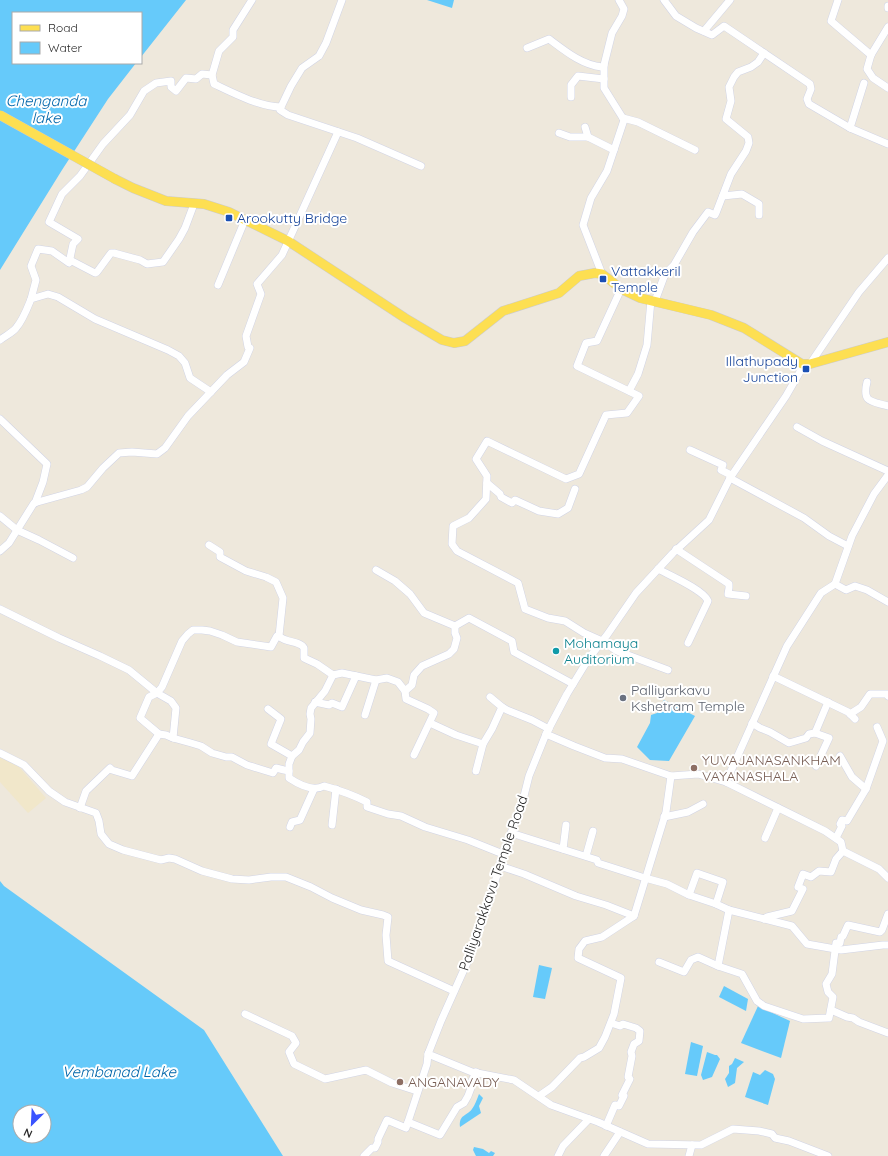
<svg xmlns="http://www.w3.org/2000/svg" width="888" height="1156" viewBox="0 0 888 1156" font-family="Quicksand,sans-serif">
	<style>
		.education { fill: #f1e7ca }
		.water { fill: #66cafa; fill-rule: evenodd }
		.lines { fill: none; stroke-linecap: round; stroke-linejoin: round }
		.minor-casing { stroke: #d1d4e5; stroke-width: 8 }
		.major-casing { stroke: #ccc; stroke-width: 10 }
		.minor { stroke: #fff; stroke-width: 7 }
		.major { stroke: #fddf52; stroke-width: 9 }
		.major-bridge-casing { stroke: #ccc; stroke-width: 10; stroke-linecap: butt }
		.major-bridge { stroke: #fddf52; stroke-width: 9 }
		.transit-dot { fill: #1a4fb4; stroke: #fff; stroke-width: 1.5 }
		.culture-dot { fill: #0f9aa8; stroke: #fff; stroke-width: 1.5 }
		.worship-dot { fill: #6b7280; stroke: #fff; stroke-width: 1.5 }
		.education-dot { fill: #8d6e63; stroke: #fff; stroke-width: 1.5 }
		.labels { text-anchor: middle; stroke-width: 4; stroke-linejoin: round; paint-order: stroke }
		.transit-label { font-size: 14px; fill: #164399; stroke: #fff; text-anchor: start }
		.culture-label { font-size: 14px; fill: #0d838f; stroke: #fff; text-anchor: start }
		.worship-label { font-size: 14px; fill: #5b616d; stroke: #fff; text-anchor: start }
		.education-label { font-size: 14px; fill: #785e54; stroke: #fff; text-anchor: start }
		.street-label { font-size: 14px; fill: #2b2b2b; stroke: #fff }
		.water-label { font-size: 15px; font-style: italic; fill: #0166aa; stroke: #fff }
	</style>
	<rect width="100%" height="100%" fill="#eee8dc"/>
	<polygon class="education" points="0,757 14,761 46,798 28,813 0,782"/>
	<g class="water">
		<polygon points="0,0 186,0 141,57 141,13 13,13 13,63 136,63 108,99 62,170 0,270"/>
		<polygon points="427,0 454,0 452,8"/>
		<polygon points="664,700 695,716 669,761 650,760 637,747 650,723 651,715 657,713 657,710"/>
		<path d="M0 881 4 886 204 1030 283 1156H0ZM20 1112H44V1136H20Z"/>
		<polygon points="539,965 552,968 545,999 533,997"/>
		<polygon points="724,986 748,999 746,1011 719,997"/>
		<polygon points="758,1006 790,1021 781,1058 741,1043"/>
		<polygon points="691,1042 703,1046 697,1076 685,1074"/>
		<polygon points="707,1052 715,1055 717,1055 720,1059 712,1077 703,1080 701,1075"/>
		<polygon points="735,1058 744,1062 737,1068 735,1083 728,1087 725,1079 729,1073 729,1066 732,1064"/>
		<polygon points="765,1070 773,1074 775,1079 768,1105 745,1097 753,1072 760,1075"/>
		<path d="M479 1094 483 1098 479 1106 481 1113 460 1127C459 1114 466 1117 472 1109 475 1105 477 1099 479 1094Z"/>
		<polygon points="474,1147 483,1149 489,1153 491,1151 495,1153 493,1156 476,1156 473,1150"/>
	</g>
	<g class="lines">
		<defs>
			<g id="minor">
				<polyline points="342,0 326,43 319,56 302,68 291,86 281,107 280,110 288,115 357,138 421,166"/>
				<polyline points="664,0 676,16 696,28 712,35 724,26 810,84 811,89 807,99 809,104 850,128"/>
				<polyline points="838,0 831,21 871,55"/>
				<polyline points="888,6 888,8"/>
				<polyline points="888,27 871,55 867,69 873,78 888,88"/>
				<polyline points="704,31 730,0"/>
				<path d="M527 48 549 39C565 51 582 65 602 67L604 65"/>
				<polyline points="212,75 219,51 233,37 233,30 252,0"/>
				<polyline points="864,83 850,128 888,144"/>
				<polyline points="571,97 571,85 578,76 604,79"/>
				<polyline points="623,118 638,122 695,150"/>
				<polyline points="585,127 588,137 614,150"/>
				<polyline points="559,133 570,137 588,137"/>
				<polyline points="723,196 742,194 759,204 759,215"/>
				<polyline points="70,260 95,273 97,272 111,253 114,253 140,260 147,264 163,262 179,239 185,228 194,204"/>
				<polyline points="602,274 583,225 591,198 607,171 624,120 604,88 604,65 612,33 622,16 624,9 619,0"/>
				<polyline points="218,285 245,220"/>
				<polyline points="621,289 597,341 586,343 577,366 639,396 627,413 606,415 579,474 566,479 487,441 476,459 487,476 486,499 469,518 453,526 452,544 457,551 518,583 525,609 548,618 565,621 584,633 602,641 617,651 668,670"/>
				<path d="M31 299 36 280 31 266 38 249 52 251 69 263 73 244 78 239 49 222 62 194 80 176 103 144 130 115 144 91 156 83 171 81V87L176 91 186 78 196 79 202 74 212 75 214 84C233 93 260 107 281 107"/>
				<polyline points="655,301 665,274 674,265 693,232 708,212 715,215 716,213 731,174 746,151 749,143 748,137 726,119 731,101 729,87 734,77 738,72 751,67 758,62 764,53"/>
				<path d="M0 340C5 336 12 333 16 328 23 320 27 309 31 299L48 294 58 297 95 319 168 350 179 356 185 363 190 378 211 392"/>
				<polyline points="802,364 801,370 786,396 730,478 709,520 673,553 636,593 607,635 589,658 567,694 546,734 529,776 522,804 502,857 491,896 470,956 441,1021 428,1054 472,1072 514,1080 551,1105 598,1122 648,1144 701,1145 733,1129 759,1131 772,1134 775,1138 789,1141 828,1156"/>
				<polyline points="810,364 859,292 888,258"/>
				<path d="M867 382C862 403 871 401 888 406"/>
				<polyline points="629,391 638,374 647,345 651,300"/>
				<polyline points="0,419 47,464 43,482 35,503"/>
				<polyline points="797,427 822,441 888,471"/>
				<polyline points="690,450 723,465 721,470 731,475"/>
				<polyline points="730,478 804,518 829,536 848,546"/>
				<polyline points="487,483 500,494 501,497 512,503 515,500 539,511 558,514 568,508 575,489"/>
				<polyline points="0,516 17,530 39,540 73,558"/>
				<polyline points="209,545 220,552 220,557 246,571 266,577 276,582 283,598 279,636"/>
				<polyline points="676,549 729,584 729,588 728,594 746,596"/>
				<polyline points="0,551 9,543 34,503 81,490 87,487 103,468 119,453 132,452 157,454 165,448 188,416 227,375 244,362 250,348 248,347 246,336 261,294 257,284 282,255 338,132"/>
				<path d="M658 569C669 575 704 590 708 601L688 643"/>
				<polyline points="376,570 395,581 410,594 424,613 455,626 469,618 512,641 514,652 573,684"/>
				<polyline points="835,584 846,590 855,586 867,590 888,602"/>
				<polyline points="0,609 59,638 100,656 129,670 157,693 149,697 140,718 159,734 132,776 112,770 110,768 86,791 80,808"/>
				<polyline points="773,676 848,712 855,719"/>
				<polyline points="405,691 406,699 428,709 434,713 414,755"/>
				<polyline points="490,697 502,707"/>
				<polyline points="315,702 329,705 332,703 342,707 356,676"/>
				<polyline points="268,709 281,719 271,744 292,756"/>
				<polyline points="850,714 861,707 870,694 887,694 888,696"/>
				<polyline points="365,715 376,680"/>
				<polyline points="430,723 456,735 483,744 492,729 502,707 507,710 532,720 549,729"/>
				<polyline points="752,723 760,728 770,732 789,743 806,738 809,734 815,733"/>
				<path d="M159 734 166 735 173 738 176 708 171 701 157 693 162 687 182 641 188 634 193 630H202L210 631 222 635 237 642 271 647 277 636C281 637 282 639 286 640 290 642 301 642 304 648 304 651 304 655 304 658L317 664 333 675 342 673 376 680 387 678 398 682 405 691 412 685 414 675 422 666 449 654 454 649 457 638 455 633V626"/>
				<polyline points="546,734 574,746 605,758 622,759 671,776 698,774 726,782 825,831 841,842 843,851 879,869 888,878"/>
				<path d="M173 738 191 743 201 746 212 753 226 757H232L247 765 273 773 276 768 284 770 289 771V778C298 784 313 792 324 786 339 790 353 795 367 802V807L388 814 401 816 425 827 468 840 503 854"/>
				<polyline points="0,753 24,765 49,791 65,802 96,813 99,821 101,834 109,844 123,850 161,860 169,858 175,859 202,871 232,879 249,880 271,877 286,877 311,887 332,898 361,910 383,915 388,917 386,935 388,961 454,991"/>
				<polyline points="840,756 852,777 866,789"/>
				<polyline points="816,766 829,738 815,733 828,702"/>
				<polyline points="289,771 289,764 292,756 299,750 303,742 310,733 311,719 310,714 311,708 325,691 333,675"/>
				<polyline points="476,771 483,744"/>
				<polyline points="726,782 787,646 821,593 835,584 852,536 874,494 888,475"/>
				<polyline points="664,817 688,812 703,804"/>
				<polyline points="332,825 336,789"/>
				<polyline points="290,827 292,822 300,820 314,789"/>
				<polyline points="511,833 597,860 598,863 645,878 667,884 689,895 716,904 729,910"/>
				<polyline points="765,838 778,808"/>
				<polyline points="836,838 842,826 840,824 842,820 847,821 866,789 883,741 877,727"/>
				<polyline points="563,849 566,825"/>
				<polyline points="586,856 593,831"/>
				<polyline points="500,866 524,874 576,896 606,905 634,916"/>
				<polyline points="689,895 697,873 723,882 716,904"/>
				<polyline points="888,914 882,930 880,932 848,925 843,936 841,937 840,943 836,943 832,974 826,984 828,992 833,997 829,1018 803,1019 764,1006 757,1001 742,974 718,966 729,910 792,926 807,944 841,950 883,945 888,945"/>
				<polyline points="764,919 767,917 792,911 803,889 798,887 803,874 811,877 819,871 831,872 836,859 843,851"/>
				<polyline points="659,962 684,972 691,960 698,957 718,966"/>
				<polyline points="831,1010 847,1017 853,1018 859,1022 888,1033"/>
				<polyline points="245,1014 292,1036 296,1043 289,1052 294,1064 325,1079 366,1070 392,1083 417,1091"/>
				<polyline points="539,1096 552,1087 580,1058 584,1057 599,1048 605,1037 614,1014 621,978 578,958 579,949 585,941 602,937 634,916 666,812 671,776"/>
				<polyline points="408,1122 440,1135 457,1107 464,1103 468,1096 471,1088 470,1085 476,1072"/>
				<polyline points="606,1126 615,1105 619,1106 624,1096 622,1095 630,1079 628,1077 632,1056 631,1052 634,1044 639,1041 640,1031 636,1028 623,1024 620,1026 611,1023"/>
				<polyline points="364,1156 372,1148 375,1148 378,1142 378,1139 387,1120 406,1128 427,1064 428,1054"/>
				<polyline points="558,1156 563,1146 589,1119"/>
				<polyline points="604,1156 620,1132"/>
				<polyline points="689,1156 692,1145"/>
			</g>
			<polyline id="major" points="115,179 133,188 166,201 204,204 229,212 288,241 405,318 442,340 454,343 465,341 503,311 559,293 579,276 595,273 602,274 610,280 621,289 640,298 711,315 744,328 802,364 810,364 888,342"/>
		</defs>
		<use href="#minor" class="minor-casing"/>
		<use href="#major" class="major-casing"/>
		<use href="#minor" class="minor"/>
		<use href="#major" class="major"/>
		<defs>
			<polyline id="major-bridge" points="0,115 115,179"/>
		</defs>
		<use href="#major-bridge" class="major-bridge-casing"/>
		<use href="#major-bridge" class="major-bridge"/>
	</g>
	<g class="transit-dot">
		<rect x="225" y="214" width="8" height="8" rx="2"/>
		<rect x="599" y="275" width="8" height="8" rx="2"/>
		<rect x="802" y="365" width="8" height="8" rx="2"/>
	</g>
	<circle class="culture-dot" cx="556" cy="651" r="4"/>
	<circle class="worship-dot" cx="623" cy="698" r="4"/>
	<g class="education-dot">
		<circle cx="694" cy="768" r="4"/>
		<circle cx="400" cy="1082" r="4"/>
	</g>
	<g class="labels">
		<g class="transit-label">
			<text x="237" y="223">Arookutty Bridge</text>
			<text x="611" y="276">Vattakkeril<tspan x="611" dy="16">Temple</tspan></text>
			<text x="798" y="366" text-anchor="end">Illathupady<tspan x="798" dy="16">Junction</tspan></text>
		</g>
		<g class="culture-label">
			<text x="564" y="648">Mohamaya<tspan x="564" dy="16">Auditorium</tspan></text>
		</g>
		<g class="worship-label">
			<text x="631" y="695">Palliyarkavu<tspan x="631" dy="16">Kshetram Temple</tspan></text>
		</g>
		<g class="education-label">
			<text x="702" y="765">YUVAJANASANKHAM<tspan x="702" dy="16">VAYANASHALA</tspan></text>
			<text x="408" y="1087">ANGANAVADY</text>
		</g>
		<g class="street-label">
			<text transform="translate(493 883) rotate(-71)" y="5">Palliyarakkavu Temple Road</text>
		</g>
		<g class="water-label">
			<text x="46" y="106">Chenganda<tspan x="46" dy="17">lake</tspan></text>
			<text x="119" y="1077">Vembanad Lake</text>
		</g>
	</g>
	<rect x="12" y="12" width="130" height="52" fill="#ffffff" stroke="#aaaaaa"/>
	<rect x="20" y="25" width="20" height="6" fill="#fddf52" stroke="#aaaaaa"/>
	<text x="48" y="32" font-size="12" fill="#2b2b2b">Road</text>
	<rect x="20" y="42" width="20" height="12" fill="#66cafa" stroke="#aaaaaa"/>
	<text x="48" y="52" font-size="12" fill="#2b2b2b">Water</text>
	<g transform="translate(32 1124) rotate(204)"><circle r="19" fill="#ffffff" stroke="#aaaaaa"/>
	<path d="M0-3L7 15L0 10L-7 15Z" fill="#3953ff"/>
	<text y="-6" font-size="11" font-weight="bold" text-anchor="middle" fill="#2b2b2b">N</text>
	</g>
</svg>
